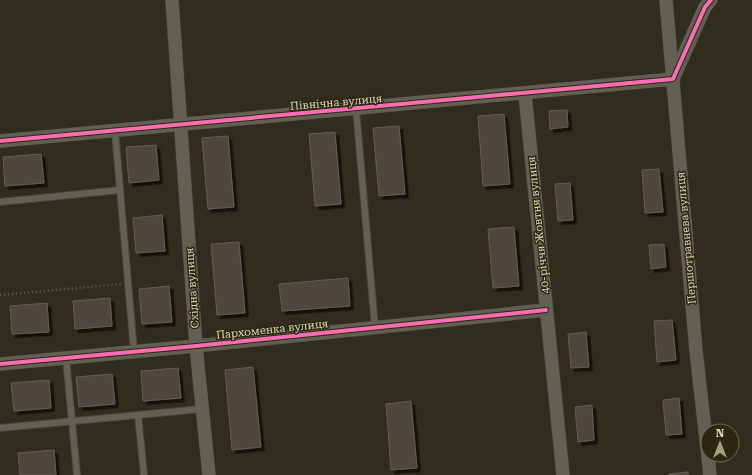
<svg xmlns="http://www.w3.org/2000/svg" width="752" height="475" viewBox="0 0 752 475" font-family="'Roboto Serif',serif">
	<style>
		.building { fill: #4e473e; stroke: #645d53; filter: url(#shadow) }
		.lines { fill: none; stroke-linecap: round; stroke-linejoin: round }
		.lane-casing { stroke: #4a483b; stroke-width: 8 }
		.street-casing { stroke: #4a483b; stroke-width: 14 }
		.path { stroke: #66645a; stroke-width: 2.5; stroke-dasharray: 1 3; stroke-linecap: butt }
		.lane { stroke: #626055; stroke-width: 6 }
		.street { stroke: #626055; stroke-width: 13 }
		.cycleway-casing { stroke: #2d270d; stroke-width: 6 }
		.cycleway { stroke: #f96db3; stroke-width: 4 }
		.labels { text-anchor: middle; stroke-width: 3; stroke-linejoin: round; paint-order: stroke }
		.street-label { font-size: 11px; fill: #dcd9c9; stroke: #2d270d }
	</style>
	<defs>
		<filter id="shadow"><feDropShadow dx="3.5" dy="3.5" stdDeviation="0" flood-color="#0009"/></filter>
	</defs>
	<rect width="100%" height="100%" fill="#302d1e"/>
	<g class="building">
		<polygon points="567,110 568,127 550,129 549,111"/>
		<polygon points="504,114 510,184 483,186 478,116"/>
		<polygon points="399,126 405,194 379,196 373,128"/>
		<polygon points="335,132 341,204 315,206 309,134"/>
		<polygon points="228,136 234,207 208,209 202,138"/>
		<polygon points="156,145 159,180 129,183 126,147"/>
		<polygon points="41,154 44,183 5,186 3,157"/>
		<polygon points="659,169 663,212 645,213 642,170"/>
		<polygon points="570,183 573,220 558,221 555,184"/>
		<polygon points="162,215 165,251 136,253 133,218"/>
		<polygon points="514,227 519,286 493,288 488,229"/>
		<polygon points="239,242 245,313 217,315 211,244"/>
		<polygon points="664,244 666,267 651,269 649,245"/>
		<polygon points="348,278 350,306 282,311 279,284"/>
		<polygon points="169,286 172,322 142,324 139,289"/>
		<polygon points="110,298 112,326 75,329 73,301"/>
		<polygon points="47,303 49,332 12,334 10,306"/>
		<polygon points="672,320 676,360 657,362 654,321"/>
		<polygon points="586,332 589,367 571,368 568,334"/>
		<polygon points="253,367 261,447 232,450 225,370"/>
		<polygon points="178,368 181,398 143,401 141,371"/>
		<polygon points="112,374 115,404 79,407 76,377"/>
		<polygon points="49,380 51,408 14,411 11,383"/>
		<polygon points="679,398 682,434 666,435 663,400"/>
		<polygon points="411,401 417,468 391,470 386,404"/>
		<polygon points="592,405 594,440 578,442 575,407"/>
		<polygon points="54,450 56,475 20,475 18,453"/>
		<polygon points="688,472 688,475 669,475 669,474"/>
	</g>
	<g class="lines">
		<defs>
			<g id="lane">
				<polyline points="356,109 375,328"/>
				<polyline points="115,131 134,352"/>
				<polyline points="0,202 120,190"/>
				<polyline points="66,358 77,475"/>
				<polyline points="138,415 144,475"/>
				<polyline points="0,428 202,409"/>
			</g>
			<g id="street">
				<polyline points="172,0 196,346 209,475"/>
				<polyline points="666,0 696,351 710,475"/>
				<polyline points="525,94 563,475"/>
				<polyline points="0,141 673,79 705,7 711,0"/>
				<polyline points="0,364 196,346 546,310"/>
			</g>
		</defs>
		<use href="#lane" class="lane-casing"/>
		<use href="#street" class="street-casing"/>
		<polyline class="path" points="0,295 121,284"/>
		<use href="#lane" class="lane"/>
		<use href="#street" class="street"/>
		<defs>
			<g id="cycleway">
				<polyline points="0,141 673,79 705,7 711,0"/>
				<polyline points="0,364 196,346 546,310"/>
			</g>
		</defs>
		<use href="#cycleway" class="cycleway-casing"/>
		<use href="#cycleway" class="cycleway"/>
	</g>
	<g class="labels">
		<g class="street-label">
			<text transform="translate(336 102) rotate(-5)" y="4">Північна вулиця</text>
			<text transform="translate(538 225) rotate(-96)" y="4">40-річчя Жовтня вулиця</text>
			<text transform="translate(686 238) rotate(-95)" y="4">Першотравнева вулиця</text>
			<text transform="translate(192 288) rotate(-94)" y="4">Східна вулиця</text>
			<text transform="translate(272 329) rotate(-6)" y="4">Пархоменка вулиця</text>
		</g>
	</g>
	<g transform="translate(720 443)"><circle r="19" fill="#2d270d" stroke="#736e58"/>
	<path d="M0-3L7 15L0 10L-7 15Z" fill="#a09d8d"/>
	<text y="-6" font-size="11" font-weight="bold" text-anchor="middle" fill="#dcd9c9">N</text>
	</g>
</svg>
